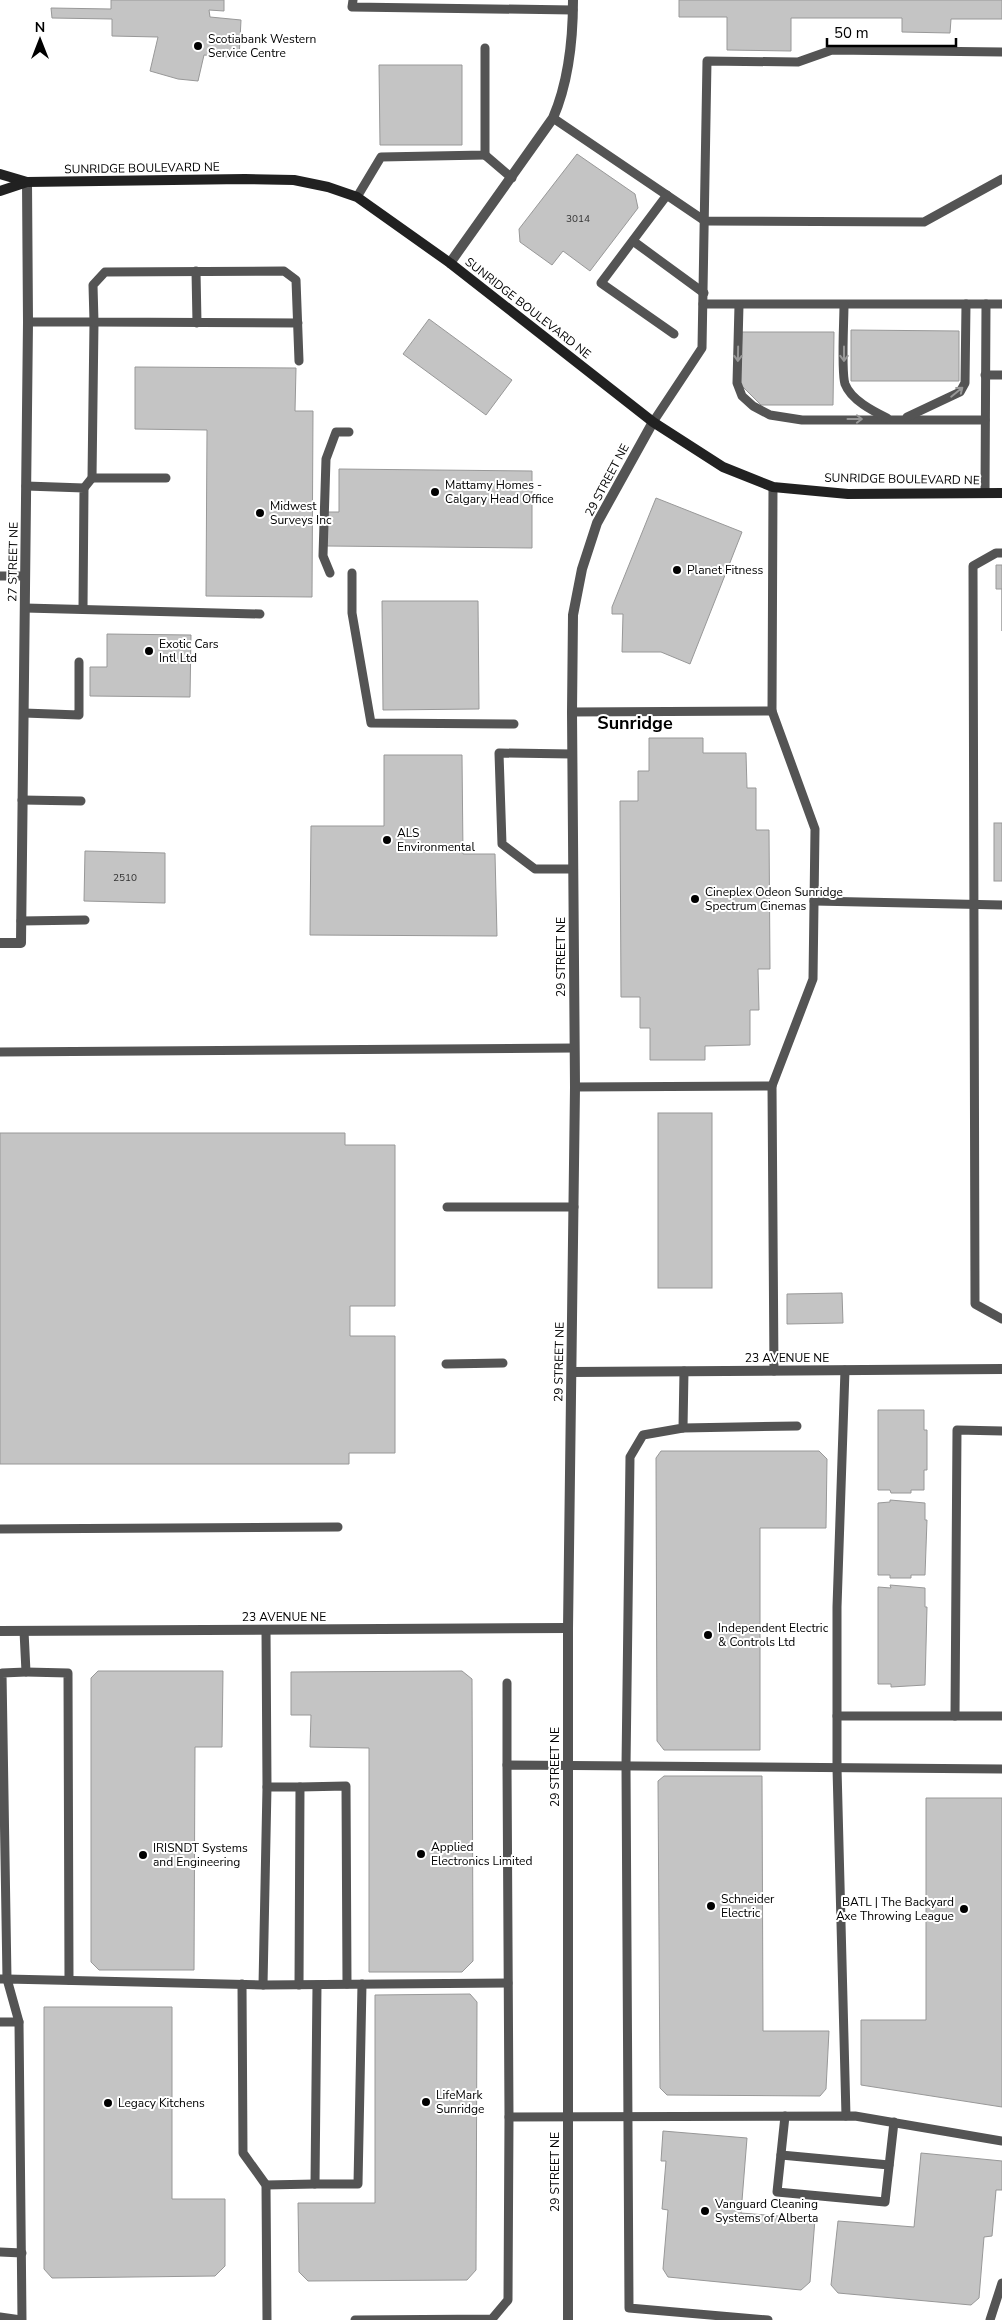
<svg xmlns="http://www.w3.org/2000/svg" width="1002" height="2320" viewBox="0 0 1002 2320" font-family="'Nunito Sans',sans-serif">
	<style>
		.building { fill: #c4c4c4; stroke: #989898 }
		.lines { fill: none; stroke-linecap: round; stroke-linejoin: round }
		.lane { stroke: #545454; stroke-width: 9 }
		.street { stroke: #545454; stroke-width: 10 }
		.secondary { stroke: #212121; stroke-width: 10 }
		.oneway { stroke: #989898 }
		.poi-dot { fill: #000; stroke: #fff; stroke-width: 2 }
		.labels { text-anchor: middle; stroke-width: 4; stroke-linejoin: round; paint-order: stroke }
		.number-label { font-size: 10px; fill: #313131 }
		.poi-label { font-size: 12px; fill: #000; stroke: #fff; text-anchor: start }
		.street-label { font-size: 12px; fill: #000; stroke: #fff }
		.district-label { font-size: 18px; font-weight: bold; fill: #000; stroke: #fff }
	</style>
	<rect width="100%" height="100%" fill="#fff"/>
	<g class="building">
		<polygon points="111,0 224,0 224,11 209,10 210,17 241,20 239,58 204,55 198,81 178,79 150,71 158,37 112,36 112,19 52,18 51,8 111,9"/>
		<polygon points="679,0 1002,0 1002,19 951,19 950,33 902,32 902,18 791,18 791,51 727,50 727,17 679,17"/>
		<polygon points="379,65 462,65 462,145 380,145"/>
		<polygon points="577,154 635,194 638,208 590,271 563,251 552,265 520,242 519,229"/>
		<polygon points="429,319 512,380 486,415 403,354"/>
		<polygon points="851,330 959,331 959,381 851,381"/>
		<polygon points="742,332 834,332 833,405 761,405 740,384"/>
		<polygon points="135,367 296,368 295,411 313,411 312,597 206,596 207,430 135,429"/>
		<polygon points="339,469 532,471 532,548 327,546 327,512 339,512"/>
		<polygon points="656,498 742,532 690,664 661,652 622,652 623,614 612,614 612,607"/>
		<polygon points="996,565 1002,565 1002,631 1002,589 996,589"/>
		<polygon points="382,601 478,601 479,709 383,710"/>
		<polygon points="107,634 191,635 190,697 90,696 90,667 107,667"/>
		<polygon points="649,738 703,738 703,753 746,753 747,788 756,788 756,830 769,830 770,969 758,969 759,1010 750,1010 750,1045 705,1046 705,1060 650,1060 650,1028 640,1028 640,997 621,997 620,801 638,801 638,771 649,771"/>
		<polygon points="384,755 462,755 463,854 495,854 497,936 310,935 311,826 384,826"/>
		<rect x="994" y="823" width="8" height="58"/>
		<polygon points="85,851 165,853 165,903 84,901"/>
		<rect x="658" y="1113" width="54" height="175"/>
		<polygon points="0,1133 345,1133 345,1145 395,1145 395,1306 350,1306 350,1336 395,1336 395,1453 349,1453 349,1464 0,1464"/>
		<polygon points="842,1293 843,1323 787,1324 787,1294"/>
		<polygon points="878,1410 924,1410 924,1430 927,1430 927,1470 924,1470 924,1490 911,1490 911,1493 891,1493 890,1490 878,1490"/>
		<polygon points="661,1451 819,1451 827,1459 826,1528 760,1528 760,1750 664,1750 657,1741 656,1458"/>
		<polygon points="890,1500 925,1503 925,1520 927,1520 925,1575 911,1575 911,1578 890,1578 890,1575 878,1575 878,1503 890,1502"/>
		<polygon points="890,1585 925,1588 925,1607 927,1607 925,1685 891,1687 891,1684 878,1684 878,1587 891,1588"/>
		<polygon points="98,1671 223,1671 222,1747 195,1747 194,1970 99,1970 91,1962 91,1678"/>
		<polygon points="462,1671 472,1679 473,1961 462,1972 369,1972 369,1748 310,1747 311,1715 291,1715 291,1672"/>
		<polygon points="664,1776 762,1776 763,2031 829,2031 826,2089 820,2096 667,2095 660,2088 658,1781"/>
		<polygon points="926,1798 1002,1798 1002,2107 861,2085 861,2020 926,2020"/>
		<polygon points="470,1994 477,2002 476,2270 467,2280 308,2281 299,2272 298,2203 375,2203 375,1995"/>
		<polygon points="44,2007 172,2007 172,2199 225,2199 225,2266 215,2276 52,2278 44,2269"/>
		<polygon points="663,2131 747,2138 741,2213 815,2219 810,2282 801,2290 668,2277 663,2269 668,2210 662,2209 666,2161 661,2161"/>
		<polygon points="921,2153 1002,2161 1002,2190 996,2190 992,2236 984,2237 979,2298 971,2305 838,2293 831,2285 838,2221 914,2227"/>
	</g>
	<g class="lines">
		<g class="lane">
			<polyline points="353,0 352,7 573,10"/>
			<polyline points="553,118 705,221 924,222 1002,179"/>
			<polyline points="485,155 512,178"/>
			<polyline points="667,195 601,283 674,334"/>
			<polyline points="357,197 381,157 485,155 485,48"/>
			<polyline points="633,241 704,293"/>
			<polyline points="196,271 197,323"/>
			<polyline points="703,304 986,304 985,493"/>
			<polyline points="986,304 1002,304"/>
			<polyline points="739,305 737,383 742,396 753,406 770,415 802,420 985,420"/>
			<path d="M844 305C844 321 841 372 845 384 851 400 873 411 887 418"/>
			<polyline points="28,322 94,322 92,478 84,488"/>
			<polyline points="298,323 94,322 93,285 105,272 284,271 296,280 299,361"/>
			<polyline points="985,375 1002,375"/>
			<polyline points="907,417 960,392 965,383 966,304"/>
			<polyline points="653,422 702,348 707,61 798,62 832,50 1002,52"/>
			<polyline points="92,478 166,478"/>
			<polyline points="26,486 84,488 83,609"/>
			<polyline points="1002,553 996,553 973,566 975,1304 1002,1319"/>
			<polyline points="330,573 323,556 326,459 336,432 349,432"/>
			<polyline points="352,573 352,613 371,723 514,724"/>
			<polyline points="0,576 25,576"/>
			<polyline points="25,608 260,614"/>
			<polyline points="772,711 815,829 813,979 772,1086"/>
			<polyline points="572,712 772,711 773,487"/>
			<polyline points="24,713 79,715 79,662"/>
			<polyline points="572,754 499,753 502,844 535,869 573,869"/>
			<polyline points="22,800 81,801"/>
			<polyline points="814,901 1002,905"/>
			<polyline points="21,921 85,920"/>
			<polyline points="0,1052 574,1048"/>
			<polyline points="575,1087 772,1086 774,1371"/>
			<polyline points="447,1207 574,1207"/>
			<polyline points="446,1364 503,1363"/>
			<polyline points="845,1370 837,1607 837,1768 846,2116"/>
			<polyline points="684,1371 683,1428 643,1435 630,1457 626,1766 629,2308 768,2320"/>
			<polyline points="683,1428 797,1426"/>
			<polyline points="0,1529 338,1527"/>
			<polyline points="26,1672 68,1673 69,1980"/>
			<polyline points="507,1683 507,1765"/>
			<polyline points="837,1716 1002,1716"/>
			<polyline points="955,1716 957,1430 1002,1431"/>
			<polyline points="267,1787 300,1787 299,1985"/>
			<polyline points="300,1787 346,1786 347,1984"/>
			<polyline points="0,1979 7,1979 2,1673 26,1672 24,1631"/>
			<polyline points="242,1984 243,2153 266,2185 267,2320"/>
			<polyline points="263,1985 267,1787 266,1630"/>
			<polyline points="317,1985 315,2184 358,2184 362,1984"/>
			<polyline points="0,2022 19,2022"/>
			<polyline points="785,2116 777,2192 885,2202 894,2122"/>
			<polyline points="509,2117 507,1765 1002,1769"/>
			<polyline points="781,2155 889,2165"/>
			<polyline points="266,2185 315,2184"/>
			<polyline points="0,2252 22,2253"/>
			<polyline points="0,2317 21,2320"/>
			<polyline points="22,2320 19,2022 7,1979 263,1985 508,1983"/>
			<polyline points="355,2320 492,2319 508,2300 509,2117 855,2116 1002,2141"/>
			<polyline points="990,2320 1002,2283"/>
		</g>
		<g class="street">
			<path d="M450 263 553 118C569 81 573 40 573 0"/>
			<polyline points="0,943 21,943 28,322 27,182"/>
			<polyline points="572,1372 1002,1369"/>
			<polyline points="0,1631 568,1628"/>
			<polyline points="568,2320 568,1628 575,1087 572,712 573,615 582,569 597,523 653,422"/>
		</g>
		<g class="secondary">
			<polyline points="0,174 27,182 245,179 294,180 328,187 357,197 450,263 653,422 723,467 773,487 848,494 1002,493"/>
			<polyline points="0,191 27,182"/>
		</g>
	</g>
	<defs><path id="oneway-shaft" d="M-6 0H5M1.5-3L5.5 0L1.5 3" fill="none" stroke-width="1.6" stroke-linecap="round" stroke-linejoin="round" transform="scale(1.25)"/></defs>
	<g class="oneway">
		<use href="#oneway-shaft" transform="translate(738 354) rotate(91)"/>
		<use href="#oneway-shaft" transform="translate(844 354) rotate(90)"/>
		<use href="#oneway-shaft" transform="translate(957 392) rotate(-39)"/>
		<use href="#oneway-shaft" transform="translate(855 419)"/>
	</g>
	<g class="poi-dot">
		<circle cx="198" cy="46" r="5"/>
		<circle cx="435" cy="492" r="5"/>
		<circle cx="260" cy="513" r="5"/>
		<circle cx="677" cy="570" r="5"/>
		<circle cx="149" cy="651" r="5"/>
		<circle cx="387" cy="840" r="5"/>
		<circle cx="695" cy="899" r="5"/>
		<circle cx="708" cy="1635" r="5"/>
		<circle cx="421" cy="1854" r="5"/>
		<circle cx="143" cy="1855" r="5"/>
		<circle cx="711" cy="1906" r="5"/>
		<circle cx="964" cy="1909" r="5"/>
		<circle cx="426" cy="2102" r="5"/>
		<circle cx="108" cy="2103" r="5"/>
		<circle cx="705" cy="2211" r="5"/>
	</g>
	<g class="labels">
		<g class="number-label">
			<text x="578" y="222">3014</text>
			<text x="125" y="881">2510</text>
		</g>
		<g class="poi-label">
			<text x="208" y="43">Scotiabank Western<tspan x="208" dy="14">Service Centre</tspan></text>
			<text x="445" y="489">Mattamy Homes -<tspan x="445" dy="14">Calgary Head Office</tspan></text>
			<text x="270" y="510">Midwest<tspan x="270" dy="14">Surveys Inc</tspan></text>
			<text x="687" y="574">Planet Fitness</text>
			<text x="159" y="648">Exotic Cars<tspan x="159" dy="14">Intl Ltd</tspan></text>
			<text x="397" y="837">ALS<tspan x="397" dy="14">Environmental</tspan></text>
			<text x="705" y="896">Cineplex Odeon Sunridge<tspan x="705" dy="14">Spectrum Cinemas</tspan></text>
			<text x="718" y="1632">Independent Electric<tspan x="718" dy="14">&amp; Controls Ltd</tspan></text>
			<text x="431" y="1851">Applied<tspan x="431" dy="14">Electronics Limited</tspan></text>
			<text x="153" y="1852">IRISNDT Systems<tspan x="153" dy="14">and Engineering</tspan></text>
			<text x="721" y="1903">Schneider<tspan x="721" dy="14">Electric</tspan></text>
			<text x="954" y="1906" text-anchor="end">BATL | The Backyard<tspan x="954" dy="14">Axe Throwing League</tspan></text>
			<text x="436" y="2099">LifeMark<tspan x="436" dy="14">Sunridge</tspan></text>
			<text x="118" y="2107">Legacy Kitchens</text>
			<text x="715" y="2208">Vanguard Cleaning<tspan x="715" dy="14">Systems of Alberta</tspan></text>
		</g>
		<g class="street-label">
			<text transform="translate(142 168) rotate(-1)" y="4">SUNRIDGE BOULEVARD NE</text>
			<text transform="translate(528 308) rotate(38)" y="4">SUNRIDGE BOULEVARD NE</text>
			<text transform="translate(902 479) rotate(1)" y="4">SUNRIDGE BOULEVARD NE</text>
			<text transform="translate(607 480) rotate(-62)" y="4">29 STREET NE</text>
			<text transform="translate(13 562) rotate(-89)" y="4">27 STREET NE</text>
			<text transform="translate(561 957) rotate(-90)" y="4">29 STREET NE</text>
			<text x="787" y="1362">23 AVENUE NE</text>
			<text transform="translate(559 1362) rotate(-89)" y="4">29 STREET NE</text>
			<text x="284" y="1621">23 AVENUE NE</text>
			<text transform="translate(555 1767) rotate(-90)" y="4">29 STREET NE</text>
			<text transform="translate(555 2172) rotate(-90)" y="4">29 STREET NE</text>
		</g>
		<g class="district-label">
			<text x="635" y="729">Sunridge</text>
		</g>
	</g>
	<g transform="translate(40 40)" stroke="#ffffff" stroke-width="4" paint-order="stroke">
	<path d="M0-4L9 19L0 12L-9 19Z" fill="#000000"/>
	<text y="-8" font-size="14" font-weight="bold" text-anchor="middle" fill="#000000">N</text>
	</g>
	<path d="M827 38v8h129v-8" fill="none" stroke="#000000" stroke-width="2.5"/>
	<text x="834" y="38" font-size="15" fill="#000000" stroke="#ffffff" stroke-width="4" paint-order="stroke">50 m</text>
</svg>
